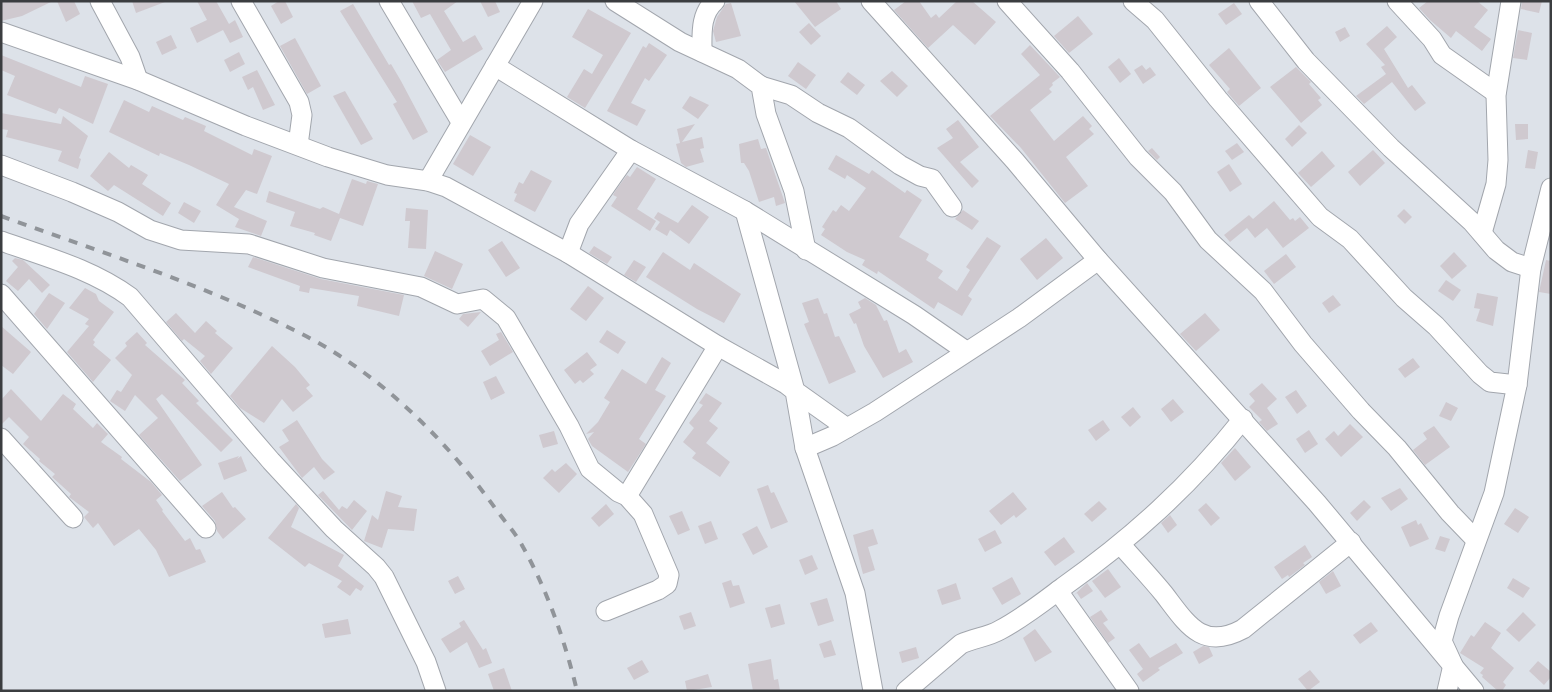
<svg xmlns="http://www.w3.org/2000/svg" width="1552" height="692" viewBox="0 0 1552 692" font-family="Helvetica,sans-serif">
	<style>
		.building { fill: #cfc9cf }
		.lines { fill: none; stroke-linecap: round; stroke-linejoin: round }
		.minor-casing { stroke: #a2a6ad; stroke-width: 21 }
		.minor { stroke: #fff; stroke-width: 19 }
		.rail { stroke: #909499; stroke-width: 4; stroke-dasharray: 9 9; stroke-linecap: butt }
	</style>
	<rect width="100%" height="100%" fill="#dde2e9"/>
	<g class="building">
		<polygon points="1,1 53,1 22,16 1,21"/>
		<polygon points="57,1 74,1 80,14 66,22"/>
		<polygon points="132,1 165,1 165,2 136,13"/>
		<polygon points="197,1 216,1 229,24 235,20 243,37 230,43 223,30 197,43 190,28 207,20"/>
		<polygon points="279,1 285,1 293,17 281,24 271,6"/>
		<polygon points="412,1 458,1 444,11 463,42 475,35 483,49 445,72 437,60 451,50 430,14 421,18"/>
		<polygon points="480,1 495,1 500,12 488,17"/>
		<polygon points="794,1 836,1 841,9 815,27"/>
		<polygon points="906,1 919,1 931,18 936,14 939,18 957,1 972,1 996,22 975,45 953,25 928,48 894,10"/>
		<polygon points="1428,1 1477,1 1488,10 1474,27 1491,39 1482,51 1456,31 1451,38 1430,20 1419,8"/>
		<polygon points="1522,1 1542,1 1539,13 1521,9"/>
		<polygon points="731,3 741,36 716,42 713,31 717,17 726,4"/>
		<polygon points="1234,3 1242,14 1226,25 1218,14"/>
		<polygon points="353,4 389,65 391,64 401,81 428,132 413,140 393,104 397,102 340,11"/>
		<polygon points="588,9 631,33 585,108 567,97 584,69 592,74 603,55 572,37"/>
		<polygon points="1078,16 1093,34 1069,53 1054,36"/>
		<polygon points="809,23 821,36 811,45 799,32"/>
		<polygon points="1387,26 1397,37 1384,49 1408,88 1412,85 1426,103 1415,111 1392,82 1364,104 1356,96 1386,74 1381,67 1385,65 1366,44"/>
		<polygon points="1345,27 1350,36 1340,42 1335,32"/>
		<polygon points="1518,30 1532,33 1527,60 1513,58"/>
		<polygon points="171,35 177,48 162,55 156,42"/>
		<polygon points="295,38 321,86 307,94 280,46"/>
		<polygon points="649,43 667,55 649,81 645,78 631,103 646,110 637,126 607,111 643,46 646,48"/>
		<polygon points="1030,45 1060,77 1052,83 1053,85 1049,89 1052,92 1030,110 1054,141 1083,116 1092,126 1089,129 1094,134 1066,157 1088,186 1065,203 1021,148 990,116 1040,75 1021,54"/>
		<polygon points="1229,48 1261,88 1239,106 1227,92 1230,89 1209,65"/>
		<polygon points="239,52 245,64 230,72 224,60"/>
		<polygon points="1,55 81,87 85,76 108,84 93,124 59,108 56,114 7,95 15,76 1,70"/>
		<polygon points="1119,58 1131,74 1120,83 1108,67"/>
		<polygon points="798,62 816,75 806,89 788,76"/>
		<polygon points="1142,65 1146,70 1150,67 1156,75 1143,84 1134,70"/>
		<polygon points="1296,67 1311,82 1309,84 1321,98 1318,100 1322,105 1301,123 1270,87"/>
		<polygon points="257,70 275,105 263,110 253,87 248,90 242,77"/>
		<polygon points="892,71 908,86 897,97 880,81"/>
		<polygon points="848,72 865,85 857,95 840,82"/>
		<polygon points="345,91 373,139 361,145 333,96"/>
		<polygon points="690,96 709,105 698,119 682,108"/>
		<polygon points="124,100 149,112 152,106 183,120 185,117 206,126 204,131 252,155 254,149 272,156 257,194 246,190 234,207 267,221 261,236 235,227 239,219 216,205 229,184 189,165 160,153 159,156 109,132"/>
		<polygon points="1,113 61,124 63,116 88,136 79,158 81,159 78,169 58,161 62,151 6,137 8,130 1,129"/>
		<polygon points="958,120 979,147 960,162 979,181 972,188 937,148 953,138 946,129"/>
		<polygon points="695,124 682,142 702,137 704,148 700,149 704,162 686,167 681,163 676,144 680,143 677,129"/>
		<polygon points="1515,124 1528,124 1528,139 1516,140"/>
		<polygon points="1299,125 1307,133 1292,147 1285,139"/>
		<polygon points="470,135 491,147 473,176 453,164"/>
		<polygon points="758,139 761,149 766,148 785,203 776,206 774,197 759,202 749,171 744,163 741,163 739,144"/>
		<polygon points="1237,143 1244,152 1232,160 1225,151"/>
		<polygon points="1152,148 1160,157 1157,160 1148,151"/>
		<polygon points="1373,150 1385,163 1360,186 1348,172"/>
		<polygon points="1528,150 1538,152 1535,169 1525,168"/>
		<polygon points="1322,151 1335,166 1311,187 1298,173"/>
		<polygon points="109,152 129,168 131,165 148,175 142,184 171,203 163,216 114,185 108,191 90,176"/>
		<polygon points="836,155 869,174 872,170 905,193 907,190 922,200 899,237 929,254 926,260 943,271 938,278 957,291 970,270 966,267 987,237 1001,246 968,296 972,299 962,316 938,302 934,309 878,271 877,274 862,265 865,260 847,252 821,235 825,229 822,227 833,210 836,212 841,205 849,211 866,188 847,175 845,179 828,169"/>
		<polygon points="1229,164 1242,184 1230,192 1217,172"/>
		<polygon points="637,167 656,179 637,209 656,221 650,231 611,206 617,197 613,195 616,190 627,175 630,177"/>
		<polygon points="531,170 552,181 535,212 514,201 517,194 514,193 519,182 523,184"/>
		<polygon points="352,179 366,184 367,181 378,184 363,226 340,218 331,241 314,235 315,233 290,226 295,212 266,202 269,191 320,209 323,207 339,214"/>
		<polygon points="1274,201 1290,220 1293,218 1295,221 1300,217 1309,228 1283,248 1267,228 1255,238 1247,228 1230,242 1224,235 1249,215 1253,219"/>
		<polygon points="184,202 201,211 194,223 178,213"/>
		<polygon points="692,205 709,217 689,244 670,230 667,236 655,229 660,222 654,218 658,212 678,223"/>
		<polygon points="406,208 428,210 426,249 408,248 410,221 405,221"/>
		<polygon points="1404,209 1412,217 1405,224 1397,216"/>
		<polygon points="963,210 979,221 972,230 955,219"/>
		<polygon points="1046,238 1063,258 1037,280 1020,259"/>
		<polygon points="502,241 520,268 506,277 488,250"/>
		<polygon points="594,246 612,257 607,264 589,253"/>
		<polygon points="435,251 463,264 452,289 424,276"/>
		<polygon points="663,252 690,270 694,263 741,294 724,323 697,309 646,277"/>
		<polygon points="1454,252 1467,266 1452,279 1440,266"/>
		<polygon points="1286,254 1296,267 1274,284 1264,271"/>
		<polygon points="253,257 321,279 404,295 399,316 357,306 359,296 310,288 309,293 299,291 300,286 248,267"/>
		<polygon points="15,258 23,260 50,285 42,293 29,279 18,291 6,281 18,267 12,261"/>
		<polygon points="634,260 646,267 636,282 624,275"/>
		<polygon points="1546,260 1551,261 1551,294 1539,292"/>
		<polygon points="1446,280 1461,290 1453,301 1438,291"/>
		<polygon points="588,286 604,298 586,321 570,309"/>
		<polygon points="85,288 96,294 99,301 114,312 93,340 95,342 93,345 111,360 93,382 67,352 89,326 85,324 89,319 69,308"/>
		<polygon points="49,293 65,303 47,329 34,314"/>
		<polygon points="1477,293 1498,297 1493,326 1476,321 1480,309 1474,308"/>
		<polygon points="1333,295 1341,305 1329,313 1322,303"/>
		<polygon points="818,298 824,314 827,313 835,337 839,336 856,372 829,384 804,324 809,322 802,303"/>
		<polygon points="865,298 876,305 884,321 887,320 899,353 906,349 913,362 883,378 864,346 856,323 854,324 849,314 861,308 858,302"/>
		<polygon points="481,312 468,327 459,319 463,314"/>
		<polygon points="176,313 195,333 206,321 217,331 215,333 233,348 211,374 200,361 205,356 184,339 182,341 166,322"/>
		<polygon points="1205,313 1220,330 1196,351 1180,334"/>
		<polygon points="1,326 31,352 13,374 1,365"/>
		<polygon points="607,330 626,342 618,354 599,342"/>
		<polygon points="137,332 147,343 145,345 185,380 182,383 199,401 196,403 233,440 221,452 162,394 156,399 202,465 180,481 139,435 158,418 135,395 125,411 110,401 117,390 121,392 132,375 115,358 127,346 125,343"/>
		<polygon points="501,332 513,352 490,366 481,351 499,340 496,334"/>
		<polygon points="272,346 295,367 310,385 306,388 313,396 293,412 282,399 264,423 240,408 230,396"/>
		<polygon points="587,352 597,365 590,370 594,374 583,383 580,380 575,384 564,370"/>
		<polygon points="662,357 671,363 655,390 666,396 639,439 646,444 628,472 592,446 588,439 594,432 586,434 598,422 610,402 604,398 622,369 646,384"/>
		<polygon points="1413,358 1420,367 1405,378 1398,369"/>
		<polygon points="496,376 505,393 491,400 483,382"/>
		<polygon points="1262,383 1277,399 1267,408 1278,424 1267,431 1259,422 1262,420 1249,407 1255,401 1249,394"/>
		<polygon points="11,389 41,421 63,394 76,404 73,409 93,428 97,423 108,434 101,442 122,457 121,459 151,482 162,495 156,500 163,510 162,511 185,541 190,538 196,550 200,549 206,562 169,577 156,550 139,529 114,546 98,523 93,528 84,517 89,512 69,497 71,494 52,477 55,474 39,461 40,459 23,444 29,437 9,417 1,425 1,400"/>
		<polygon points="1296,390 1307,406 1297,414 1285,397"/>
		<polygon points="706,393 722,403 709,421 718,428 706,443 730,462 720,477 692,458 696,453 683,442 694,428 689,423 703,405 699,403"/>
		<polygon points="1173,399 1184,412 1171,422 1161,409"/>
		<polygon points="1446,402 1458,408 1451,421 1439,416"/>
		<polygon points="1133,407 1141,417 1130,427 1121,417"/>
		<polygon points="297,420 322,459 335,472 324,480 314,467 302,478 279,447 289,441 282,430"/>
		<polygon points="1103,420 1110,430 1096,441 1088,430"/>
		<polygon points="1350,424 1363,437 1341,457 1325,439 1334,431 1338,436"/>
		<polygon points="1434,426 1450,447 1425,465 1413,450 1427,439 1423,433"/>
		<polygon points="1309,430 1318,444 1305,453 1296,439"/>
		<polygon points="554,431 558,444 543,448 539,435"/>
		<polygon points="1235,448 1251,467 1235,481 1221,463"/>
		<polygon points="239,456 237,459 241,456 247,471 224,480 218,463"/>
		<polygon points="566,463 577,474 559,493 543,478 552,469 555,472"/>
		<polygon points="768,485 771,493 774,492 788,522 771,529 757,489"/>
		<polygon points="1400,488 1408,499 1391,511 1381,498"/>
		<polygon points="323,491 339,510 342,506 347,509 354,500 367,511 352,530 318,495"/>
		<polygon points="386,491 402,496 398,507 417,509 414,531 388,529 382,548 364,541 372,515 378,520"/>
		<polygon points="222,492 233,508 235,507 246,519 223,539 217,531 215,521 202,506"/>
		<polygon points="1013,492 1027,509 1016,518 1014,515 1001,525 989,511"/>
		<polygon points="1364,500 1371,507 1357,521 1350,513"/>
		<polygon points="1099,501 1107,509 1092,522 1084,514"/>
		<polygon points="1206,503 1220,518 1211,526 1198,510"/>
		<polygon points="296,504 299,508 291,527 344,555 338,566 364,586 361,591 356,588 350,596 337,587 342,581 309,563 305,567 268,538"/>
		<polygon points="606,504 614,514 599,527 591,518"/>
		<polygon points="1515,508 1529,517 1518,533 1504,524"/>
		<polygon points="682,511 690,530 678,535 669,516"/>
		<polygon points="1170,515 1177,525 1168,533 1161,523"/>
		<polygon points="1416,520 1418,525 1421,523 1429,539 1410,547 1401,527"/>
		<polygon points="711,521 718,539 705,544 698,526"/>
		<polygon points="757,526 768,547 753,555 742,534"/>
		<polygon points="873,529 878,544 868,547 875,570 863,574 853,535"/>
		<polygon points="995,530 1002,543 985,552 978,539"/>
		<polygon points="1440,536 1450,539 1445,552 1435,549"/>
		<polygon points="1064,537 1075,552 1055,566 1044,552"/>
		<polygon points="1305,545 1312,557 1303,563 1305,565 1289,577 1288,575 1282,579 1274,567"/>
		<polygon points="812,555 818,569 805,575 799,560"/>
		<polygon points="1108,569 1121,587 1105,598 1092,581"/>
		<polygon points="1333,571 1341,586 1326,594 1319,582"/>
		<polygon points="458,576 465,589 455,594 448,581"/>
		<polygon points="1012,577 1021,594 1002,605 992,588"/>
		<polygon points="1513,578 1530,588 1523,598 1507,588"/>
		<polygon points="731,580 733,586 739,585 745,603 730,608 722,583"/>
		<polygon points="956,583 961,599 942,605 937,590"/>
		<polygon points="1087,583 1093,591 1081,599 1077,593 1074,595"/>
		<polygon points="827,598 834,621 818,626 810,603"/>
		<polygon points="780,604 785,624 771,628 765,608"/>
		<polygon points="1101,610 1108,620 1103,623 1115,638 1108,643 1090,617"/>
		<polygon points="691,612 696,626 684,630 679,616"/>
		<polygon points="1523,612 1536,625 1519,642 1506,630"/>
		<polygon points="348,619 351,634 325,638 322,624"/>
		<polygon points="464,620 483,650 486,648 492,663 479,668 467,642 450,653 441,639 461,627 459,623"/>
		<polygon points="1371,622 1378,631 1360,644 1353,635"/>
		<polygon points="1485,622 1501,633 1491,648 1514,668 1503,682 1506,685 1502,691 1498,691 1482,677 1483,675 1480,673 1484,668 1460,653 1471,635 1474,637"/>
		<polygon points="1035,629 1052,652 1035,662 1023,638"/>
		<polygon points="831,640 836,655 824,658 819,644"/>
		<polygon points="1139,643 1150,658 1176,643 1183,653 1158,668 1160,670 1143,682 1137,674 1143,669 1129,650"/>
		<polygon points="1203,646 1209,647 1213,656 1199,664 1193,652"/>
		<polygon points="916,647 919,658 902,663 899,652"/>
		<polygon points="771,659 774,680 778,679 780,691 753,691 748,664"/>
		<polygon points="642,660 649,672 634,680 627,668"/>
		<polygon points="1538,661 1551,672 1551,677 1544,685 1529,671"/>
		<polygon points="504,668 512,691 494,691 488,674"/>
		<polygon points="1310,670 1320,682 1308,691 1298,679"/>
		<polygon points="708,674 712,687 687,691 685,681"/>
	</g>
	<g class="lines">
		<defs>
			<g id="minor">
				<polyline points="100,1 130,57 138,80"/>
				<polyline points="241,1 299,102 302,115 298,145"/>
				<polyline points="389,1 461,122"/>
				<polyline points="615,1 680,42 738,69 761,86 766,114 794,191 806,250"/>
				<polyline points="871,1 1015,161 1098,260 1317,503 1474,691"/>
				<polyline points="1007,1 1070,71 1138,157 1173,192 1208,240 1263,291 1303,344 1361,411 1397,448 1450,513 1476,540"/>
				<polyline points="1133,1 1155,20 1218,99 1320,217 1350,239 1404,298 1436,326 1480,374 1490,382 1517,385"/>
				<polyline points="1259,1 1306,61 1391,148 1472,222 1496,250 1512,262 1531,268"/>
				<polyline points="1397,1 1432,39 1442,55 1496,93"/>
				<polyline points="1,32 138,80 246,126 328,157 387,175 428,181 446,187 568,253 718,346 786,384 795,391 805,448 855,593 873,691"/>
				<path d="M702 52C702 34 700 14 715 1"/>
				<polyline points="495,66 631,150 745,211 914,315 966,351"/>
				<polyline points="761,86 791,95 818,113 849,128 900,165 920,176 932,179 952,207"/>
				<polyline points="1,165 72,192 118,212 150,230 181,240 249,244 323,268 421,287 457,304 483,299 506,318 569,426 590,469 618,492 627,496 643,514 669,575 667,584 658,590 606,611"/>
				<polyline points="428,181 533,1"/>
				<polyline points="745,211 795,391 847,428"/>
				<polyline points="1482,233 1496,184 1498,160 1496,95 1511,1"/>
				<path d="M1 241C46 257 92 269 130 297L271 461 334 529 376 567 384 577 426 662 436 691"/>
				<polyline points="568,253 579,224 631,150"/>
				<polyline points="1,294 206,528"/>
				<polyline points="1,438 73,518"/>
				<polyline points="805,448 833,436 875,412 1019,318 1098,260"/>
				<polyline points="627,496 718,346"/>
				<path d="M1121 545C1135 561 1150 577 1164 594 1187 624 1202 651 1243 629L1351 542"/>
				<polyline points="1058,591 1129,691"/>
				<path d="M906 691 961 644C974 638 988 637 1000 630 1023 618 1043 602 1063 587 1132 538 1190 486 1243 419"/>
				<polyline points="1447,691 1453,665 1442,641 1449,616 1494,493 1517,385 1531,268 1551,188"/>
			</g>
		</defs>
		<use href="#minor" class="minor-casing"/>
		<use href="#minor" class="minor"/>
		<path class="rail" d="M1 216C100 252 202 284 296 331 377 371 443 436 495 508 504 521 516 533 523 547 548 592 565 641 577 691"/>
	</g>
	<rect width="1552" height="692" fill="none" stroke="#3b3d40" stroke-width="5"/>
</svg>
